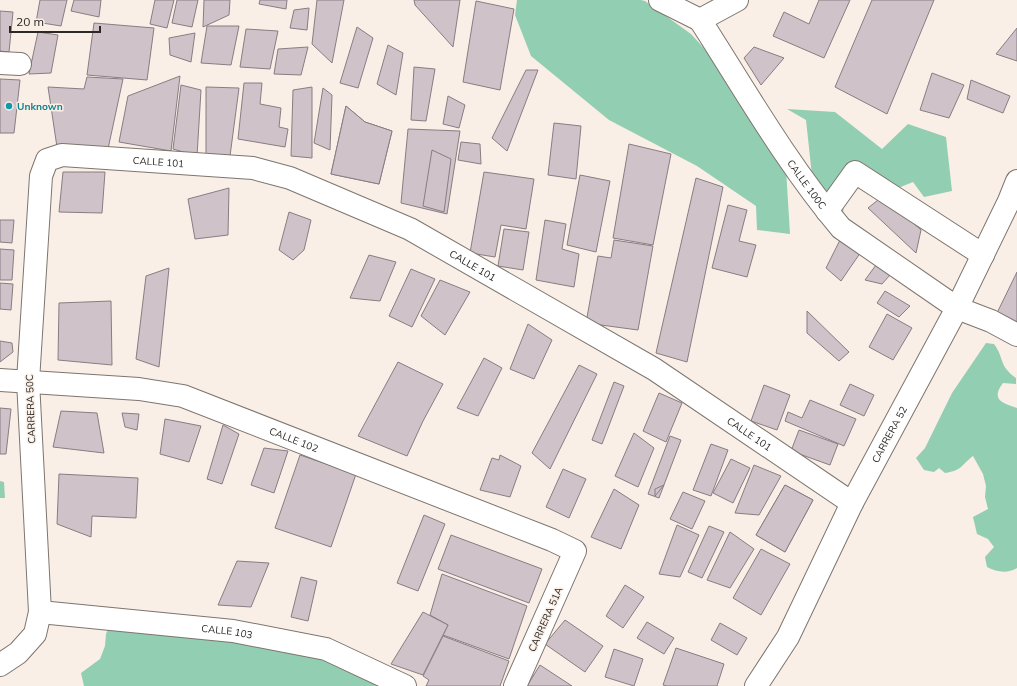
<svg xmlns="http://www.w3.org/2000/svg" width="1017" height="686" viewBox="0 0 1017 686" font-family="Mulish,sans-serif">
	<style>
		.green { fill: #92ceb2 }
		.building { fill: #cfc3c9; stroke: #887d82 }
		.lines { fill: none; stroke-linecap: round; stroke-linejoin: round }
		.minor-casing { stroke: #7d756e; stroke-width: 24 }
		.major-casing { stroke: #7d756e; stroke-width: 24 }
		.minor { stroke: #fff; stroke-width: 22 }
		.major { stroke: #fff; stroke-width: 22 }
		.culture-dot { fill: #0f9aa8; stroke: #f9efe7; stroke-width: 1.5 }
		.labels { text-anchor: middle; stroke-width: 3; stroke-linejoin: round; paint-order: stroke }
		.culture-label { font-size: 10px; font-weight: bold; fill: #0d838f; stroke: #f9efe7; text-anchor: start }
		.street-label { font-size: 10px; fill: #2b2825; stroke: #f9efe7 }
	</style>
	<rect width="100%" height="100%" fill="#f9efe7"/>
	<g class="green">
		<polygon points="517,0 641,0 645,1 691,34 784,136 790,234 757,230 756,206 697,166 609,120 531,56 515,15"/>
		<polygon points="787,109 835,112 882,149 908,124 946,137 952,191 924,197 913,182 881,195 858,188 848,176 841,228 813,185 806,120"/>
		<path d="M986 343 994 344C1005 359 998 365 1016 378V384L1003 383C990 400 1003 403 1017 408V568C1007 574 997 572 987 567L985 557 994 547 988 539 977 534 973 517 988 509 985 497 986 486 983 474 973 456C960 466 963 470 945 473L939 468 934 472 924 470 916 458 925 448 952 393Z"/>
		<polygon points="0,481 4,482 5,498 0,498"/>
		<polygon points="110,624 336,645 392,686 84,686 81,673 100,659 105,646 106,634"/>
	</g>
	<g class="building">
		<polygon points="40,0 67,0 61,26 36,22"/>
		<polygon points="74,0 101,0 99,17 71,11"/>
		<polygon points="155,0 174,0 167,28 150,24"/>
		<polygon points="177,0 198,0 192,27 172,23"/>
		<polygon points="204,0 230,0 229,15 203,27"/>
		<polygon points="260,0 287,0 286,9 259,4"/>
		<polygon points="317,0 344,0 332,63 312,44"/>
		<polygon points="414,0 460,0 453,47 415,5"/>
		<polygon points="819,0 850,0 824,58 773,36 784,12 809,24"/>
		<polygon points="872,0 934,0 887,114 835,87"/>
		<polygon points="476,1 514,9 500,90 463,82"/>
		<polygon points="309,8 307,30 290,28 294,10"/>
		<polygon points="0,11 13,12 9,52 0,51"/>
		<polygon points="94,23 154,28 147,80 87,75"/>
		<polygon points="207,26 239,26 231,65 201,63"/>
		<polygon points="357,27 373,38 358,88 340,83"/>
		<polygon points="1017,28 1017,61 996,54"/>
		<polygon points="246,29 278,31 270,69 240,67"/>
		<polygon points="38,32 58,35 51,73 29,74"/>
		<polygon points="195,33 191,62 170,55 169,38"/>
		<polygon points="388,45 403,53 396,95 377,84"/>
		<polygon points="308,47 301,75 274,74 278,49"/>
		<polygon points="754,47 784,58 761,85 744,58"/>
		<polygon points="414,67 435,69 426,121 411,120"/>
		<polygon points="526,70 538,70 507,151 492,138"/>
		<polygon points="932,73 964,85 949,118 920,110"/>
		<polygon points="180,76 171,151 119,142 128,96"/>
		<polygon points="87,77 123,79 108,149 57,147 48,87 84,89"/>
		<polygon points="0,79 20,80 14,133 0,133"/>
		<polygon points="971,80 1010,96 1003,113 967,99"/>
		<polygon points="244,83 262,83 260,104 281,108 279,127 288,129 285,147 238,139"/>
		<polygon points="181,85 201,90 197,156 173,149"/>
		<polygon points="206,87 239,88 230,156 206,155"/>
		<polygon points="312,87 312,158 291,156 293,90"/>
		<polygon points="323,88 332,95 330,150 314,143"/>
		<polygon points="448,96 465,105 459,128 443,124"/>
		<polygon points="346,106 365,122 392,131 379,184 331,174"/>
		<polygon points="346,106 365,122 392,131 379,184 331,174"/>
		<polygon points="554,123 581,126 576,179 548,175"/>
		<polygon points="408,129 460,131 447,214 401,203"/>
		<polygon points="461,142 480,144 481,164 458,160"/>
		<polygon points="629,144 671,154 653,245 613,238"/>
		<polygon points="432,150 451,159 444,212 423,206"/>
		<polygon points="63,172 105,172 102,213 59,212"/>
		<polygon points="484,172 534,179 526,229 501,225 495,257 470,253"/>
		<polygon points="580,175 610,181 596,252 567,245"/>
		<polygon points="696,178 723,187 687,362 656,353"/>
		<polygon points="229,188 228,235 195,239 188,199"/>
		<polygon points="883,196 921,230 916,253 868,208"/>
		<polygon points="728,205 747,210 739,241 756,245 747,277 712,268"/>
		<polygon points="289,212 311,220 304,250 293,260 279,250"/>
		<polygon points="0,220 14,220 12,243 0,242"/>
		<polygon points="545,220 566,224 562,249 579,254 574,287 536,280"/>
		<polygon points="504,229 529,232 523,270 498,266"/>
		<polygon points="841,238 865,246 841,281 826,268"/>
		<polygon points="614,240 653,246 638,330 586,323 598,256 611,258"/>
		<polygon points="0,249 14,250 12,280 0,280"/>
		<polygon points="369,255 396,262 380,301 350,298"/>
		<polygon points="876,265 890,275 882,284 865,280"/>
		<polygon points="169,268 159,367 136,359 146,276"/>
		<polygon points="411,269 435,279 412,327 389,316"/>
		<polygon points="1017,272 1017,326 996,315"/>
		<polygon points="440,280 470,292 445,335 421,316"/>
		<polygon points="0,283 13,284 11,310 0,309"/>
		<polygon points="885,291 910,306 899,317 877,303"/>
		<polygon points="111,301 112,365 58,360 59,303"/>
		<polygon points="807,311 849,352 839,361 807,333"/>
		<polygon points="887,314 912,328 893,360 869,347"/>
		<polygon points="528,324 552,340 534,379 510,369"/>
		<polygon points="0,341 12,343 13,352 0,362"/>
		<polygon points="484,358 502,368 478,416 457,408"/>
		<polygon points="398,362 443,384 423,421 407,456 358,436"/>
		<polygon points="579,365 597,374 550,469 532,453"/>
		<polygon points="614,382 624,386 602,444 592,440"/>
		<polygon points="850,384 874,395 864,416 840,405"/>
		<polygon points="764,385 790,395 777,430 751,421"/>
		<polygon points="659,393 682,403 666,442 643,431"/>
		<polygon points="810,400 856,419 844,446 785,421 788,412 802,418"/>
		<polygon points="0,408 11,409 6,454 0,454"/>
		<polygon points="61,411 97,413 104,453 53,447"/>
		<polygon points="122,413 139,414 137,430 125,427"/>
		<polygon points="165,419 201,426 189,462 160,454"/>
		<polygon points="223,425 239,434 222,484 207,479"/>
		<polygon points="799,430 838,444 830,465 791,451"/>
		<polygon points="634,433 654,448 638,487 615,476"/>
		<polygon points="670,436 681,440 659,498 648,494"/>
		<polygon points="711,444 728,450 711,496 693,490"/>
		<polygon points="264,448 288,451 274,493 251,485"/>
		<polygon points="300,455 356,474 331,547 275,528"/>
		<polygon points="500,455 521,466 510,497 480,490 492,458 499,460"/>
		<polygon points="731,459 750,468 733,503 713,493"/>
		<polygon points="754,465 781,476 759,515 735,513"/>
		<polygon points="563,469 586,479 569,518 546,507"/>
		<polygon points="59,474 138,478 136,518 92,516 91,537 57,524"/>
		<polygon points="664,485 655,496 655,489"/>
		<polygon points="785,485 813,500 785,552 756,535"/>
		<polygon points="785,485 813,500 785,552 756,535"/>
		<polygon points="614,489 639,505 621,549 591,537"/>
		<polygon points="683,492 705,501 692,529 670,519"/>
		<polygon points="424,515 445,524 418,591 397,583"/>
		<polygon points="677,525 699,535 680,577 659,574"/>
		<polygon points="709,526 724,532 702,578 688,572"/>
		<polygon points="730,532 754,549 730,588 707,580"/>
		<polygon points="451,535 542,569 529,603 438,569"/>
		<polygon points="761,549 790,564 761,615 733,598"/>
		<polygon points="237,561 269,563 251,607 218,605"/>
		<polygon points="442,574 527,606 509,659 443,635 448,625 430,615"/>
		<polygon points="301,577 317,581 308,621 291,617"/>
		<polygon points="625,585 644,597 623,628 606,616"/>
		<polygon points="423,612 448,625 423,675 391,664"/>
		<polygon points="565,620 603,646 585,672 545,644"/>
		<polygon points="647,622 674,638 664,654 637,638"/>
		<polygon points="720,623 747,638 737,655 711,640"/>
		<polygon points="443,636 509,661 500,686 426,686 429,680 423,676"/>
		<polygon points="676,648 724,664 717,686 667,686 663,685"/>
		<polygon points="614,649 643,659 634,686 605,677"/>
		<polygon points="540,665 572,686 527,686"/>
	</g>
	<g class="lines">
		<defs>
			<g id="minor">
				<polyline points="660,0 700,20"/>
				<path id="s1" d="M700 20C745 90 787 164 841 228L957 308 991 321 1017 335"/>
				<polyline points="700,20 737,0"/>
				<polyline points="0,63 20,64"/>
				<polyline points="827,211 855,172 983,255"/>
				<path id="s2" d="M0 380 139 389 183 396 552 540 575 551 515 686"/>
				<path id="s3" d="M40 612 233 631 326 649 405 686"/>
				<path id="s4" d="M0 665 18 653 35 634 40 612 28 381 41 176 47 160 62 155 253 168 290 178 410 229 654 369 852 503"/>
			</g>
			<g id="major">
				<path id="s5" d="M756 686 788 637 852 503 957 308 1009 201 1017 181"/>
			</g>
		</defs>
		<use href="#minor" class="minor-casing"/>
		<use href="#major" class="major-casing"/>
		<use href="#minor" class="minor"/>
		<use href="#major" class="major"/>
	</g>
	<circle class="culture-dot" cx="9" cy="106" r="4"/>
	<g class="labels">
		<g class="culture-label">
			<text x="17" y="110">Unknown</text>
		</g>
		<g class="street-label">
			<text dy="4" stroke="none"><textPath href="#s4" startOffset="636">CALLE 101</textPath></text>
			<text dy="4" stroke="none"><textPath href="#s1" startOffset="196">CALLE 100C</textPath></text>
			<text dy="4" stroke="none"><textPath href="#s4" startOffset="972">CALLE 101</textPath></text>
			<text transform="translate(30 409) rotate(-92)" y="4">CARRERA 50C</text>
			<text dy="4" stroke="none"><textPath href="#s4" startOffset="1296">CALLE 101</textPath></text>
			<text dy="4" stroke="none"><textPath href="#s5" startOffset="285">CARRERA 52</textPath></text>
			<text dy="4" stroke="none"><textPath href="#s2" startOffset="303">CALLE 102</textPath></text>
			<text transform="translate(545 619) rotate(-66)" y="4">CARRERA 51A</text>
			<text dy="4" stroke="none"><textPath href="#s3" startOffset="188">CALLE 103</textPath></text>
		</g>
	</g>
	<path d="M10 26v6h90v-6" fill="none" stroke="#2b2825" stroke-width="2"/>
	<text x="16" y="26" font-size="12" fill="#2b2825" stroke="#f9efe7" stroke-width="3" paint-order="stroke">20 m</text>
</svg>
